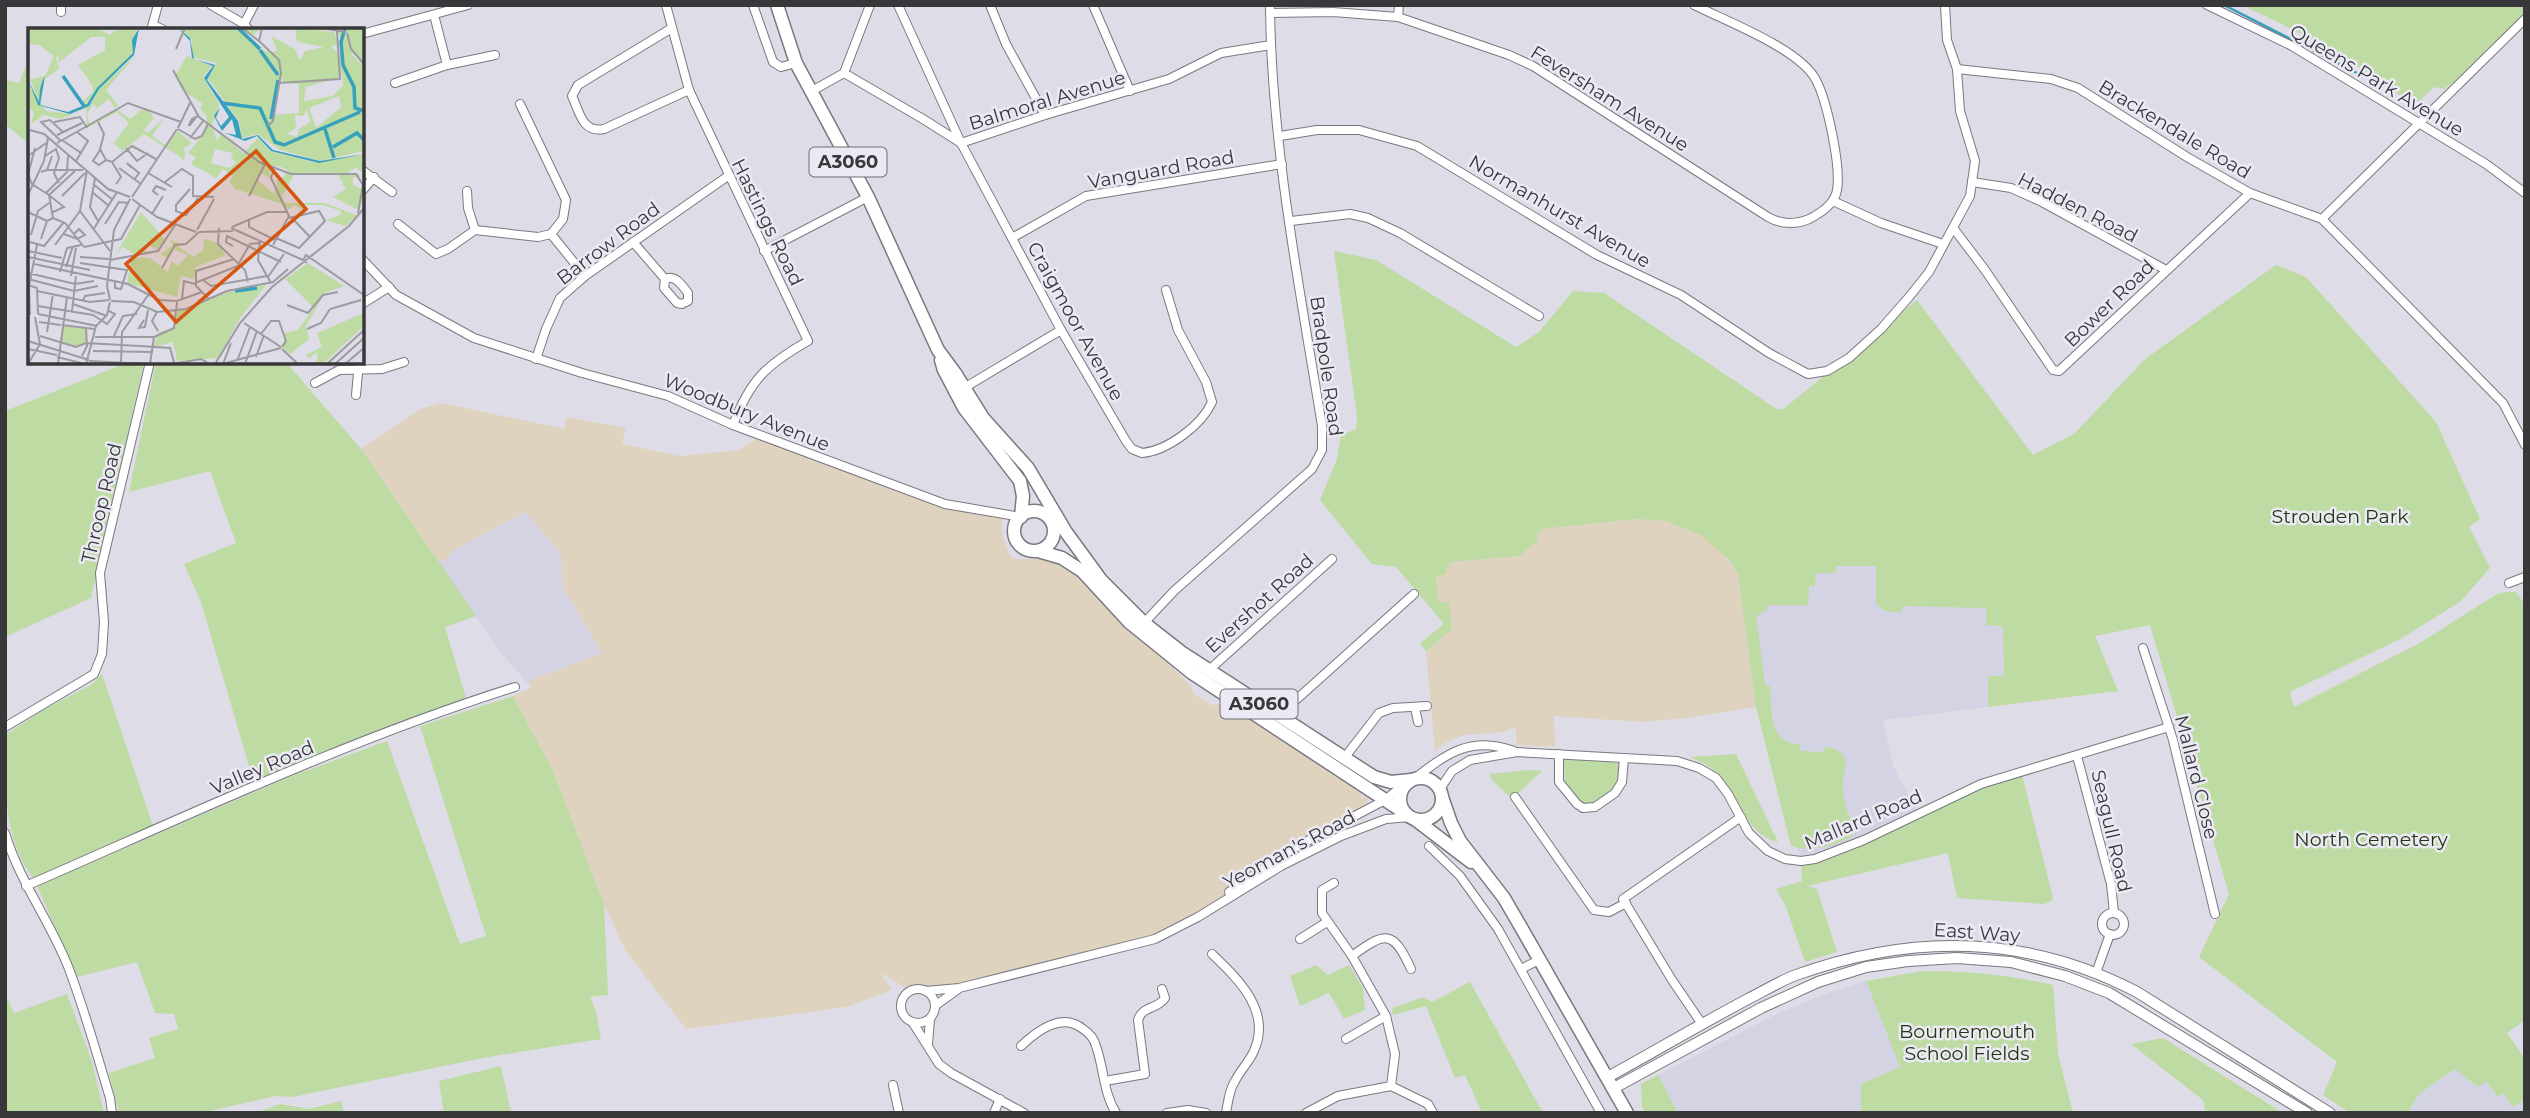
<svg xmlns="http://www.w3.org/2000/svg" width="2530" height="1118" viewBox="0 0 2530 1118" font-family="Montserrat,sans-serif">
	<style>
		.commercial { fill: #dfd3bf }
		.built { fill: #d4d3e4 }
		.green { fill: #bddba2 }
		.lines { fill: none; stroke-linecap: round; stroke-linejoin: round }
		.stream { stroke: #36a1bc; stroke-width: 2.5 }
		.minor-casing { stroke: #797881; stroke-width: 10 }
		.tertiary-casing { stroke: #797881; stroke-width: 12 }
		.primary-casing { stroke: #797881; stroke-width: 15 }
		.minor { stroke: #fff; stroke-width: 8 }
		.tertiary { stroke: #fff; stroke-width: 10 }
		.primary { stroke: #fff; stroke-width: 12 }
		.labels { text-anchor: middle; stroke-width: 5; stroke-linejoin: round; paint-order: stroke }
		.shield { fill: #ebeaf4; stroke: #6e6d72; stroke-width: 2 }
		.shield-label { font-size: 18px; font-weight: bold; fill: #38383b }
		.street-label { font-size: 19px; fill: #38383b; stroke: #ebeaf4 }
		.park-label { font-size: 19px; fill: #243611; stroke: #ebeaf4 }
		.inset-river { fill: none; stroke: #36a1bc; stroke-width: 3.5 }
		.inset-road { fill: none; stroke: #9c9ba2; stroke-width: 2 }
		.view { fill: #d65611; fill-opacity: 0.15; stroke: #d65611; stroke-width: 3.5 }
		.inset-edge { fill: none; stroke: #38383b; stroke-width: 3.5 }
	</style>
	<rect width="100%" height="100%" fill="#dedde7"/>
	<g class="commercial">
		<polygon points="442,403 564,429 567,417 626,428 622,444 680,456 739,450 761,435 945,504 1002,513 1002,535 1010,556 1014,559 1048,559 1061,563 1079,575 1116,618 1171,666 1191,686 1194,694 1212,705 1221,705 1239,712 1351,783 1360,793 1362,798 1367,797 1368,800 1358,813 1272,862 1186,922 1155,939 1045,967 926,991 911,991 880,972 892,990 846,1007 686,1029 625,950 604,904 553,771 513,696 532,687 503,655 361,449 420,409"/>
		<polygon points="1636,519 1665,521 1701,535 1721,551 1738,574 1756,707 1686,718 1642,722 1554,716 1555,747 1517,745 1515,727 1504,732 1464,735 1445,743 1435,751 1426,651 1452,629 1439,603 1436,575 1451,562 1519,556 1542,529"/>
	</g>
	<g class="built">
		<polygon points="1755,503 2095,635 2118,691 1883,720 1893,766 1918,814 1801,861 1789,816 1749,605"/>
		<polygon points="525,512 561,554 563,588 602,653 526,682 503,655 437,561 447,560 452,551"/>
		<polygon points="1866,981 1900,1067 1861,1084 1861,1113 1678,1113 1658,1075 1773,1016 1827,993"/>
		<polygon points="2506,1033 2525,1059 2525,1113 2408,1113 2419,1094"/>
	</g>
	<g class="green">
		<path d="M2241 5H2525V14L2454 82 2444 89 2434 87 2419 101 2409 102C2358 63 2300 31 2241 5Z"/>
		<polygon points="30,57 30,145 5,124 5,80 19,83"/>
		<path d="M1334 251 1376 260 1516 347 1539 332 1573 291 1604 293 1775 408 1782 410 1917 300 2033 455 2075 433 2145 359 2276 265 2306 277 2436 422 2480 519 2469 527 2490 568 2460 602 2400 639 2290 692 2294 707 2418 644 2494 596 2504 592H2516L2525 605V1020L2507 1033 2525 1059V1099L2513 1107 2503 1093 2498 1097 2486 1081 2478 1087 2455 1069 2419 1094 2408 1113H2350L2323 1095 2337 1062 2199 957 2229 894 2150 625 2095 636 2118 691 1988 707V676H2004L2003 626 1986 625V608L1903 606 1900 613 1885 611 1876 604V566H1836V573H1816L1815 586H1809L1808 605H1768L1767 611H1762L1761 615H1756L1765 685 1770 686C1772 709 1768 744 1800 744V751L1824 752 1825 747C1857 751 1841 772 1843 792 1844 805 1850 818 1855 831L1853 835C1835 847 1812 852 1791 846L1756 707 1738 574 1728 559 1701 535 1665 521 1636 519 1542 529 1537 534 1538 541 1519 556 1451 562 1446 568V574L1436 576 1439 602H1449L1452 629 1426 651 1420 643 1444 624 1396 567 1372 564 1320 500 1337 459 1341 435 1356 429 1357 416Z"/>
		<polygon points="129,362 144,362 91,598 5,637 5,411"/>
		<polygon points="156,362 286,362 361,449 476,616 445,627 466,698 254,783 201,602 184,564 236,543 210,471 129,492"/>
		<path d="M102 674 153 826 33 878C28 870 22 863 19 854 4 821 5 771 5 735L43 710 91 685Z"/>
		<polygon points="513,696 553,771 604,904 608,995 590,997 596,1012 601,1039 488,1057 292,1097 276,1096 201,1113 119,1113 109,1073 155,1058 149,1038 178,1029 174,1014 155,1013 137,962 77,977 37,886 292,776 387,741 460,944 486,936 420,726"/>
		<path d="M1736 754 1778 842C1745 834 1740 797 1718 774 1710 766 1700 761 1690 757Z"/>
		<polygon points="1564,759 1619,763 1617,786 1591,804 1581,802 1565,784"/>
		<polygon points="1528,770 1542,771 1512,799 1491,779 1490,774"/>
		<polygon points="2021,771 2053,898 2051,901 2044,904 1957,898 1948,853 1807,886 1817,889 1837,952 1805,962 1786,907 1776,889 1802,881 1801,861 1815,859"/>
		<polygon points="1316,965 1328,975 1349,965 1363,988 1365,1010 1344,1019 1329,993 1300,1006 1290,976"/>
		<path d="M1923 971C1968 971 2010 975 2053 985L2058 1054 2073 1113H1861V1084L1900 1067 1866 981Z"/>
		<polygon points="1470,982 1543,1113 1482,1113 1465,1075 1455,1078 1426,1006 1393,1015 1392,1008 1424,997 1432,1002"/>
		<polygon points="5,994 14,1013 67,994 92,1062 104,1113 5,1113"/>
		<polygon points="2163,1038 2283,1113 2206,1113 2203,1100 2131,1044"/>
		<polygon points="501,1066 511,1113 444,1113 439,1081"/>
		<polygon points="1658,1075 1678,1113 1645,1113 1642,1107 1641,1084"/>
		<polygon points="341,1101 344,1113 255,1113 281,1104 309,1109"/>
	</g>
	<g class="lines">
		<polyline class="stream" points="2224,5 2357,73"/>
		<defs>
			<g id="minor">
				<polyline points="61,5 61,12"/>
				<polyline points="211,5 244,24 249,30"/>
				<path d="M666 5 689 90 808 341C766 365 750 380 733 425"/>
				<polyline points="753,5 773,62 781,67 796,63"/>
				<path d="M898 5 961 143 1061 330 1126 441 1132 449 1142 453C1167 451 1202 425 1212 402L1206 382 1178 330 1166 290"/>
				<polyline points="990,5 1006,44 1045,115"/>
				<polyline points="1093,5 1130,91"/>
				<polyline points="2207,5 2292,46 2486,164 2525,193"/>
				<path d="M1270 13 1333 12 1398 17 1509 55 1533 66 1768 217C1780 224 1796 225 1809 219 1819 214 1832 206 1836 194 1843 172 1827 101 1816 80 1800 49 1726 21 1694 5"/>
				<polyline points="434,15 447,65"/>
				<polyline points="1398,17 1399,5"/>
				<polyline points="244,24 254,5"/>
				<polyline points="153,25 164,30"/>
				<path d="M672 28 578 85 572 96C580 113 582 133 604 129L689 90"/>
				<polyline points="151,30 158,5"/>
				<polyline points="362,34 468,5"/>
				<polyline points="1957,69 2051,79 2078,88 2187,157 2250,193 2322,219 2503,403 2525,445"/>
				<polyline points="844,73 923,119 961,143 1045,115 1169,79 1221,53 1271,45"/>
				<polyline points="395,83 447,65 495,55"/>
				<polyline points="810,92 844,73 870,5"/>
				<polyline points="520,104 566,200 563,219 551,234 585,276"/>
				<polyline points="1280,136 1317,130 1359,130 1417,146 1597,255 1681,295 1769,353 1808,374 1827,371 1849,358 1881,329 1909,297 1929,272 1970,196 1975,161 1960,111 1957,69 1947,40 1945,5"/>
				<polyline points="362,170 392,192"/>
				<polyline points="1972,182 2011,188 2042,202 2166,270"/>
				<polyline points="362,191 374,177"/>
				<polyline points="467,191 468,208 475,230"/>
				<polyline points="1833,201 1881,223 1943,244"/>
				<polyline points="2322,219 2525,19"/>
				<polyline points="1291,221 1350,214 1368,218 1400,233 1539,316"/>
				<polyline points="398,224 436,254 448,249 475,230 538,237 551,234"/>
				<polyline points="1954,229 1985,270 2053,370 2059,371 2250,193"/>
				<polyline points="1012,238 1086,196 1282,164"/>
				<path d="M633 242 665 279 664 288 677 303 682 304 688 301V293C682 285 675 274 665 279"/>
				<polyline points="764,251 868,197"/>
				<polyline points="362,259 396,295 474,338 582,373 668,396 733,425 945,504 1021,517"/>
				<polyline points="362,304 389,287"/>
				<polyline points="536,359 546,329 560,298 585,276 728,176"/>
				<polyline points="315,383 339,370 382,369 404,362"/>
				<polyline points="964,388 1061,330"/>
				<polyline points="356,395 359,362"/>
				<polyline points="2509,583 2525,577"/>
				<path d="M1144 623 1174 591 1312 469 1322 450V426C1300 290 1271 143 1270 5"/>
				<polyline points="2143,648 2173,740 2215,914"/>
				<polyline points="1208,671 1332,559"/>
				<polyline points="1415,708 1418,722"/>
				<polyline points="1278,716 1414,594"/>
				<polyline points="5,727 94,674 102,654 104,622 100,573 150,362"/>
				<polyline points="1559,754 1559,782 1577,804 1583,808 1595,807 1615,793 1622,782 1624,758"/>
				<polyline points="2077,756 2111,884 2114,913"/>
				<polyline points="1345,757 1379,713 1393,708 1427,706"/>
				<path d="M1414 779C1446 754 1471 735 1514 751"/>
				<polyline points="1440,789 1452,771 1470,760 1517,752 1677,761 1699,768 1716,778 1728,794 1749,833 1768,851 1785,859 1801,861 1815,859 1864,840 1981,784 2169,727"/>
				<polyline points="1515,797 1594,910 1609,912 1626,903"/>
				<path d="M5 833C20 883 51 922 69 969 85 1011 97 1055 110 1098L112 1113"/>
				<polyline points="1429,846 1460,876 1498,929 1601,1113"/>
				<polyline points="1334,883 1322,890 1322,913 1352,956 1386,1016 1395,1054 1391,1086"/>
				<path d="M26 886C187 816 347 740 515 687"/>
				<polyline points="1229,892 1294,848 1385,800 1407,782"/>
				<circle cx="2113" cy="924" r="11"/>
				<polyline points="1300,939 1327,922"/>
				<path d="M1212 954C1239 980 1273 1012 1253 1053 1248 1063 1240 1071 1235 1081 1229 1090 1228 1102 1226 1113"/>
				<path d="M1352 956C1385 932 1393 929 1411 969"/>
				<polyline points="1521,969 1541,959"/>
				<polyline points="2096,973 2110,934"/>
				<circle cx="918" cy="1006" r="17"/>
				<polyline points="926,991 959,988 1155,939 1198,917 1281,866 1341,836 1386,819 1411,817"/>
				<polyline points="936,1005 957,990"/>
				<polyline points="913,1023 939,1064 951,1073 1024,1113"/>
				<polyline points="1702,1024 1672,980 1623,899 1741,817"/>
				<polyline points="1346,1039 1386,1016"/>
				<polyline points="928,1044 930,1019"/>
				<path d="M1021 1046C1038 1030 1062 1012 1083 1029 1089 1033 1094 1038 1096 1046 1104 1068 1103 1092 1116 1113"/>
				<path d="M1105 1081 1145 1074 1138 1020C1143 1005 1157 1010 1165 998L1162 989"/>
				<polyline points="893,1085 899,1113"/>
				<polyline points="994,1113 1000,1099"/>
				<polyline points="1167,1113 1188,1110 1206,1113"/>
				<polyline points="1306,1113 1338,1096 1391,1086 1428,1104 1433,1113"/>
			</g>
			<g id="tertiary">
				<path d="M1608 1077C1655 1051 1701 1024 1748 999 1764 991 1780 981 1796 975 1913 933 2026 934 2137 992L2330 1113"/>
				<polyline points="1614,1088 1761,1008 1818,982 1866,967 1908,961 1957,958 2011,962 2065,976 2109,993 2307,1113"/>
			</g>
			<g id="primary">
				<polyline points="777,5 796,63 868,197 938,350 955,373 983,418 1028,468 1066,532 1101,580 1144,623 1181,652 1374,777 1391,782 1411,780"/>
				<polyline points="941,360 944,370 964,408 1020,481 1023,496 1021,517"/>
				<circle cx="1034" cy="531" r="20"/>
				<polyline points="1038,551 1062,558 1082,571 1129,622 1192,673 1405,813"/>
				<circle cx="1421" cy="799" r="21"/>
				<polyline points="1442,797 1451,823 1460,841 1504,898 1522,929 1627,1113"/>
				<polyline points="1416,820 1471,862"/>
			</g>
		</defs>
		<use href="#minor" class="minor-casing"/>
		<use href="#tertiary" class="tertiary-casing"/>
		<use href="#primary" class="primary-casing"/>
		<use href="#minor" class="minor"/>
		<use href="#tertiary" class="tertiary"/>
		<use href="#primary" class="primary"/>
	</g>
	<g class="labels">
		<g class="shield">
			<rect x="809.5" y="147.5" width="77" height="29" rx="5"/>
			<rect x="1220.5" y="689.5" width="77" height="29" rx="5"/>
		</g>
		<g class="shield-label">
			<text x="848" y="168">A3060</text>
			<text x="1259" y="710">A3060</text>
		</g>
		<g class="street-label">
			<text transform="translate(2377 80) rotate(31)" y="7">Queens Park Avenue</text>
			<text transform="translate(1610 98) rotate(32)" y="7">Feversham Avenue</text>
			<text transform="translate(1047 100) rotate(-17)" y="7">Balmoral Avenue</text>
			<text transform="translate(2175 129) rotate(31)" y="7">Brackendale Road</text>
			<text transform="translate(1161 169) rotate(-10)" y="7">Vanguard Road</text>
			<text transform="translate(2078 207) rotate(27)" y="7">Hadden Road</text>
			<text transform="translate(1560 211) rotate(30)" y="7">Normanhurst Avenue</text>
			<text transform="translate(768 222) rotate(64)" y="7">Hastings Road</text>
			<text transform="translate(608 243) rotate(-37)" y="7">Barrow Road</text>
			<text transform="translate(2109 303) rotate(-44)" y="7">Bower Road</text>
			<text transform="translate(1076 321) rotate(61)" y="7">Craigmoor Avenue</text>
			<text transform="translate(1327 366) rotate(82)" y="7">Bradpole Road</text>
			<text transform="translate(747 412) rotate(22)" y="7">Woodbury Avenue</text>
			<text transform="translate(101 503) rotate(-77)" y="7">Throop Road</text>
			<text transform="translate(1259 603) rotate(-42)" y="7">Evershot Road</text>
			<text transform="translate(262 767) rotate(-23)" y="7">Valley Road</text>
			<text transform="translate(2197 777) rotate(76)" y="7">Mallard Close</text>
			<text transform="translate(1863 819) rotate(-23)" y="7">Mallard Road</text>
			<text transform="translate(2112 831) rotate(77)" y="7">Seagull Road</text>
			<text transform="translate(1289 849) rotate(-28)" y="7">Yeoman's Road</text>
			<text transform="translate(1977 932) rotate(4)" y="7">East Way</text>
		</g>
		<g class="park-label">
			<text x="2340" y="523">Strouden Park</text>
			<text x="2371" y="846">North Cemetery</text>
			<text x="1967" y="1038">Bournemouth<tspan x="1967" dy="22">School Fields</tspan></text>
		</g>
	</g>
	<g transform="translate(28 28)">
		<rect width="336" height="336" fill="#dedde7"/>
		<path d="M0 0H70L81 7 91 0H108L105 25 56 77 53 75 65 64 64 57 50 37 77 22V9H63L30 35 31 24 28 31 31 41 16 51 11 75 2 51 17 48 26 28 11 17 0 16ZM153 0H233L225 7 217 4 229 20 244 25 249 22 243 8 267 21 272 33 277 23 296 19 269 14 267 0 306 4 311 17 303 18 312 28 315 20 309 0H336V35L325 24 323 26 336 38V45L332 41 336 46V123L292 133 253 122 229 106 214 110 211 93 199 78 227 80 199 76 180 51 188 35 164 29V13ZM314 45 315 57 305 68 276 73 278 59 312 49ZM253 48 255 55 271 56V85L244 87ZM311 68 313 79 288 100 281 80ZM279 82 282 94 271 101 269 109 259 106 268 100 267 87 275 88ZM107 28 78 62 90 77 87 80 81 71 69 80 65 76 59 86 62 97 88 81 102 91 113 82H120L126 90 116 102 120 105 137 89 124 108 137 117 150 103 164 115 155 121 158 126 154 135V130L116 106 94 123 86 115 101 95 89 84 59 100 58 80 33 91 16 87 3 96 6 85 0 78V57L18 83 44 86 62 77 71 61ZM159 28 184 38 175 49 191 76 184 97 189 113 193 106 215 125 230 110 242 123 289 135 336 126V146L328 139 319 145H329L333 149H325V157L334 161 336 168 331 182 305 169 318 161 310 147 267 145 254 169 257 175H296L329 187 318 198 298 192 312 187 313 183 295 177H275L273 182 267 177 260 182 254 176 207 161 201 154 205 148 195 141 188 150 163 136 168 129 160 125 177 104 179 88 172 81 175 76 154 62 147 48ZM187 121 205 125 203 130 208 134 202 140 183 135ZM251 138 259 142 255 150 250 148 246 166 230 152 233 145 243 151 241 139ZM113 184 138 213 129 222 114 213 119 217 115 222 121 224 106 226 95 219 86 229ZM176 211 188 214 198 227 168 239 166 251 153 248 149 269 99 255 104 229 122 230 140 244 144 233 149 238 160 227 145 221 140 231 133 226 145 217 142 212 157 217 149 218 166 229 175 222ZM280 235 316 258 297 265 278 298 281 311 262 326 255 320 257 305 270 302 286 280 257 251ZM238 257 212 290 191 330 149 333 145 314 126 319 130 304 144 302 150 283 201 264ZM336 285V298L295 336H288L290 324 281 330 278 327 294 319 289 305ZM34 297 58 301 59 315 48 319 33 315Z" fill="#bddba2" fill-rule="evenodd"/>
		<path d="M111 0 106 27 71 61 61 78 42 86 10 77 0 52 11 74 12 61 14 54 17 48 12 77 40 84 59 76 69 60 105 25 104 12ZM150 0 162 10 166 31 187 37 179 52 210 93 214 111 230 107 245 122 292 133 336 126 291 135 243 123 229 108 217 113 197 105 208 107 204 91 194 103 186 88 192 79 188 90 193 98 201 89 176 50 185 38 164 30 162 13Z" fill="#36a1bc"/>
		<path class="inset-river" d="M210 0 232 21M317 0 313 14 315 37 326 59 327 80 336 83M232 22 250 47M35 48 56 78M193 75 232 80 247 114 256 117 332 84M243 91 250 52M297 101 306 130M305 119 329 105 336 112M207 263 229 260"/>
		<path class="inset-road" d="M214 0 231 13M234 0 231 13 251 32 253 45 245 93 240 98M293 0 318 4M319 5 323 21 336 36M148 21 157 0M145 42 171 89 231 134 263 146H328L335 157 330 185M251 55 312 51 309 3M167 90V91L166 92 162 97H161L164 91 170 88M26 94 52 89 59 100M70 94 76 106 72 121 78 132 84 134 104 118 128 131M150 100 162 75M150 101 167 111 174 108 180 96M2 102 16 106 80 161 102 169M29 107 54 95M162 110 176 92M34 112 53 125M33 113 13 94 22 92 35 104M29 115 100 75 153 94M98 120 109 133 120 125M72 122 65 133 71 137 78 132M0 128 18 115M17 128 28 121 31 130 26 145 31 155M48 133 60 113 49 104M84 134 93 149 88 156M103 139 99 135 111 145 106 152M91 140 113 156M19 142H55M59 142 52 183 82 223M13 144 19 142 24 128M120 145 144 159M0 147 4 156 21 167 25 190 37 195 56 219M0 147 7 120M67 150 62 179 70 193M137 154 154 141 165 148V168L186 169M65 156 85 172M162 161 148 177V183L158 187 170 170M64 164 81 178M18 165 39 144 40 128M0 167 16 133 20 110M21 167 47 143M130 167 125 163 128 158 138 162M22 168 36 179 23 185M34 168 57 145M221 168 237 136M104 169 149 101M104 171 129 189 168 204M0 184 19 193M124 186 135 168M264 190 282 209M221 191V199L247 212M77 196 91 174 100 175M204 199 239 184H260M191 200 190 216 217 242 220 254M203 200 275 232M65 202 89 164M169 202 186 171M171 204 205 203M36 206 49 211 57 207 51 201 46 206M3 207 10 183 21 175M248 210 271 220 297 193 291 183 261 190M13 211 19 193 25 190M232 213 230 232 243 255M2 214 16 218 36 194M27 217 52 183M245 217 261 188 243 150 246 141M205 218 198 214 199 208 253 234M56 219 93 211 112 177M0 223 34 230M0 229 62 242M52 229 81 231M82 232 130 223 147 197M52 235 99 242 93 261 87 260V254M211 235 222 216 231 215M279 235 275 232 278 227 336 267M6 236 100 256 131 272 149 273 174 264M38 239 45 218M134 240 147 217 158 216 171 204M32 244 39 220 53 217M0 245 47 256 66 253M43 248 48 220M240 249 256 226M0 251 46 263 70 258M175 252 183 258 239 248M167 255 212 237M0 257 9 260 10 286M9 263 62 274 81 272M154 271 156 253 167 256M181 271 168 258V243L206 231M82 272 79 258 86 202 102 171M55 273 57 268 77 265M83 273 106 274 129 284 158 281 199 263 245 254 260 241M45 276 79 288M259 277 280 285 295 267 310 264M10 278 65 287 79 296 87 286 81 283M44 283 48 248M129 284 124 293 130 303M10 286 69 298M2 287 1 258 9 217M116 292 111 300 117 299 120 282M11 294 33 297M216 295 253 319M34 297 66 301M279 301 293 295 302 281 333 272M19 304 25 266M233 306 243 293H251L258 313 254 319M12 308 48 319 58 315 129 319M86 308 95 288 109 286M67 309H126M0 313 61 332M127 319 142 320 146 334M0 321 29 327M254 321 270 336M65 323 125 324M54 328 59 318 58 301M29 329 57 336M228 329 236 307M61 333 121 336M209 333 222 299M93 335 94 304 123 263M0 336 12 316 7 289M30 336 39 269M58 336 68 298 79 287 82 274M122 336 126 309 146 300 149 274M144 336 173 331 180 335M187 336 212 295 244 259 321 198 336 180M194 336 253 320M195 336 203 315M217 336 229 303M299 336 336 302M307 336 336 310M317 336 336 320"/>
		<path class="view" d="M228 123 278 181 148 294 98 236Z"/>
		<rect width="336" height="336" class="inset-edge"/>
	</g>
	<rect width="2530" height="1118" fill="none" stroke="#38383b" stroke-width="14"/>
</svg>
